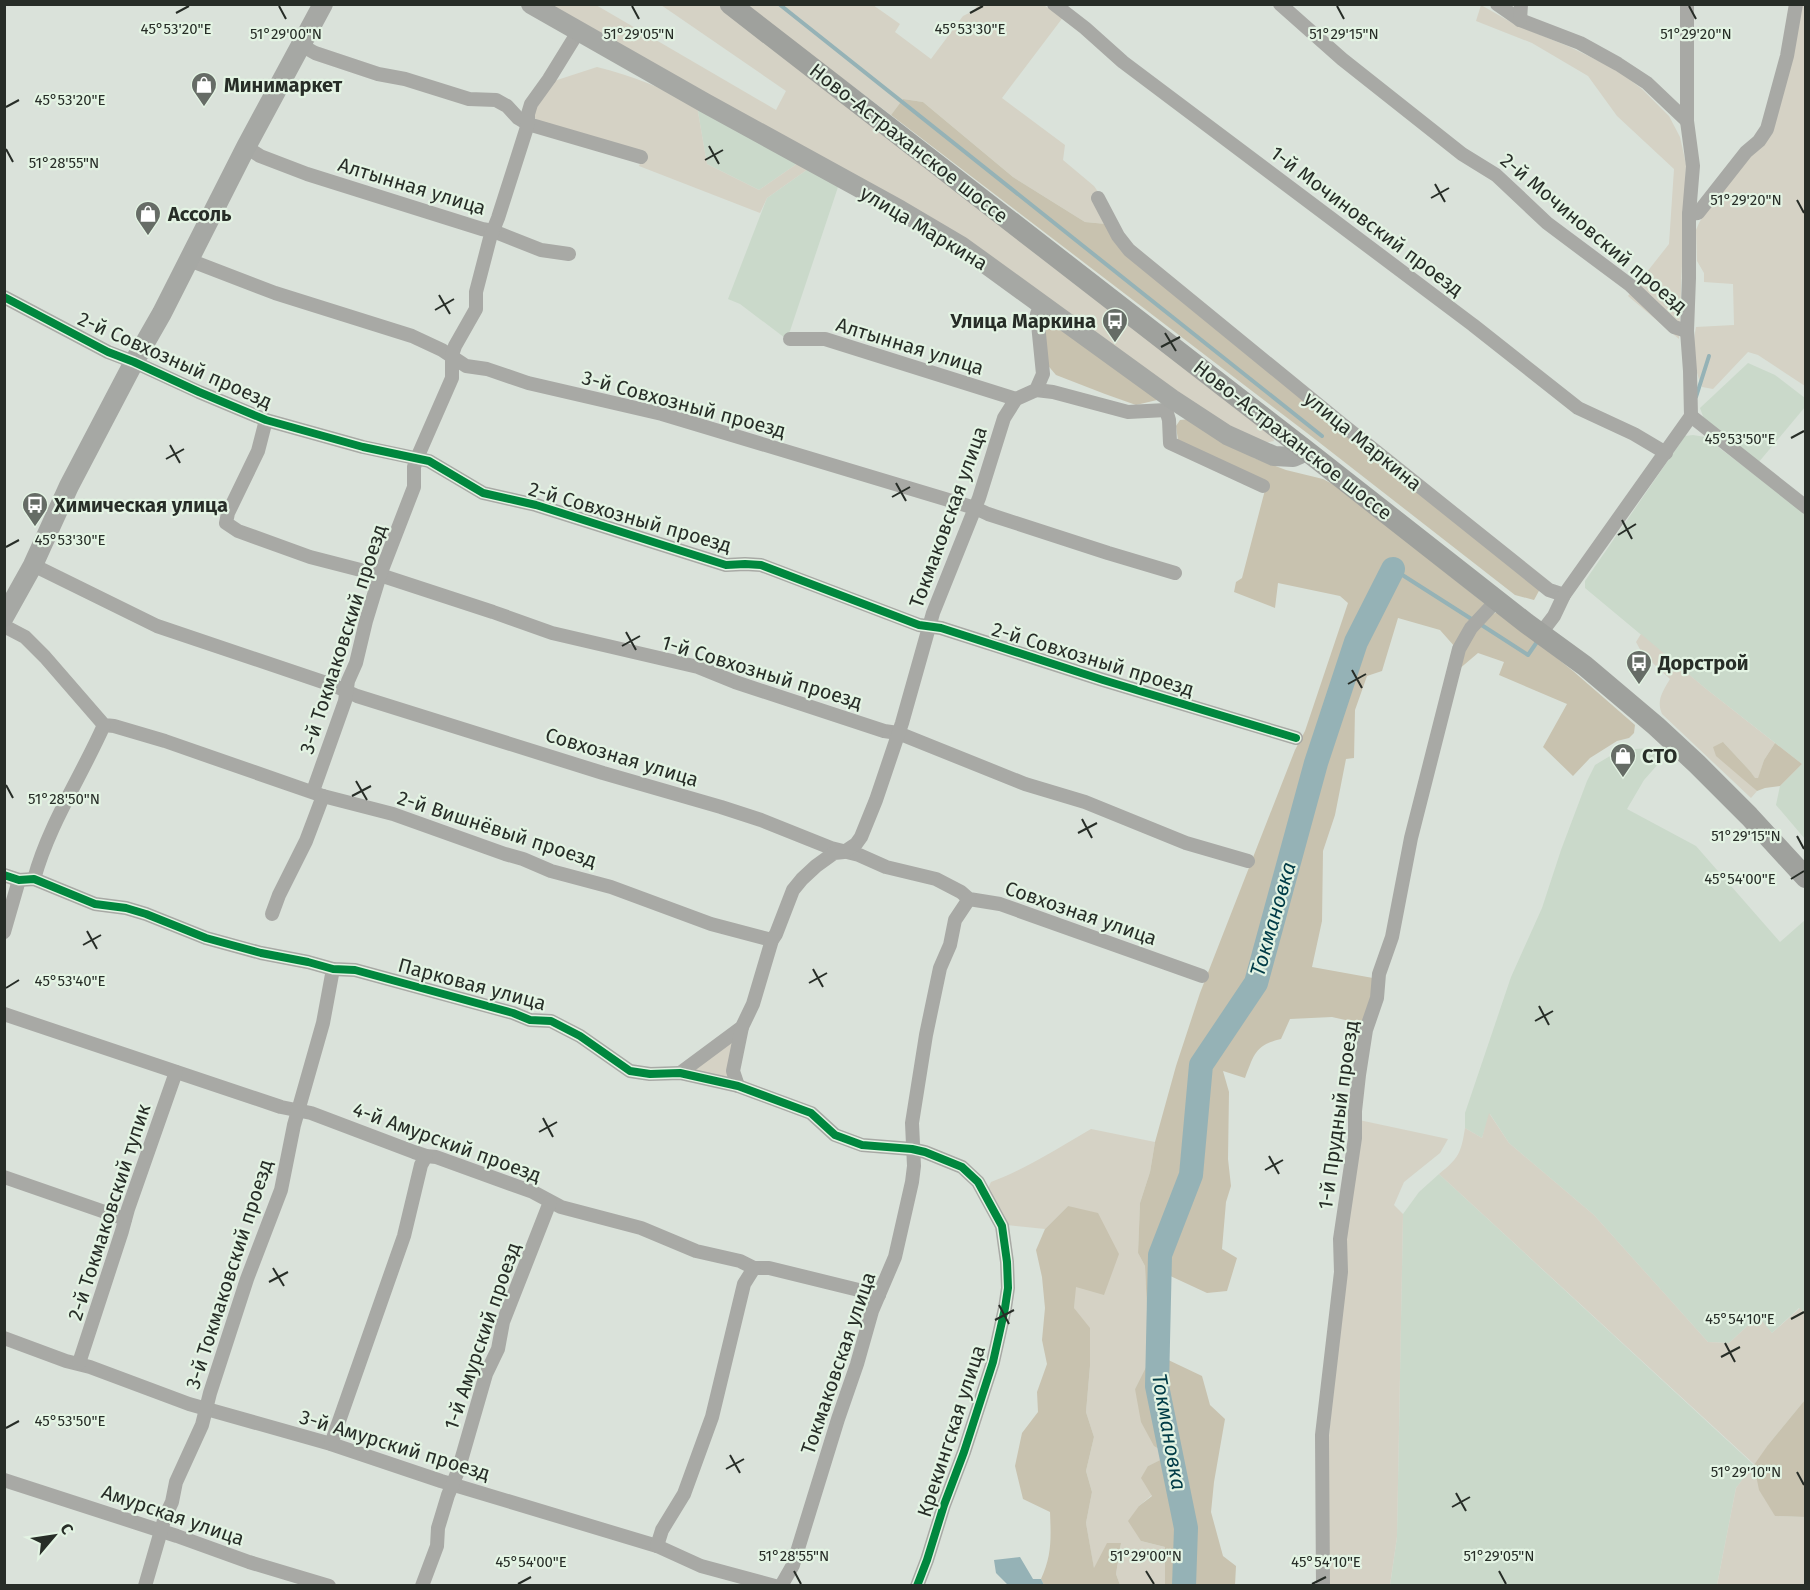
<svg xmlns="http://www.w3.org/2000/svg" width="1810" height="1590" viewBox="0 0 1810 1590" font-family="'Fira Sans',sans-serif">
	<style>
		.built { fill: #cad9ca }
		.green { fill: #d5d2c5 }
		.forest { fill: #c8c2af }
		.water { fill: #95b2b6 }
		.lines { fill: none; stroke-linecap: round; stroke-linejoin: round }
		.stream { stroke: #95b2b6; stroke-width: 4 }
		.river { stroke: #95b2b6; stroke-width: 24 }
		.street { stroke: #a8a9a5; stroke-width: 14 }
		.secondary { stroke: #a6a8a4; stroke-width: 20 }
		.primary { stroke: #9fa19d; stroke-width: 21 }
		.cycleway-casing { stroke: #e3f3e3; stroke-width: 11 }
		.cycleway { stroke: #00873e; stroke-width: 8 }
		.ticks { fill: none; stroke: #272d27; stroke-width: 2 }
		.labels { text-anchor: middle; stroke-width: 4.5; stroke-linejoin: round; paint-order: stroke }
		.poi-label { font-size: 20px; font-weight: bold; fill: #272d27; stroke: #e3f3e3; text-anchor: start }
		.street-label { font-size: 20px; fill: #272d27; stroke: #e3f3e3 }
		.water-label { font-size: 21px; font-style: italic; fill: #003b46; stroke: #e3f3e3 }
		.ticks-label { font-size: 15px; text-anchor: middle; fill: #272d27; stroke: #e3f3e3; stroke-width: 4.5; stroke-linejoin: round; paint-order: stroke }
	</style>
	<rect width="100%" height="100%" fill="#dae2da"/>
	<g class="built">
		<polygon points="697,106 798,163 759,190 707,164"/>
		<polygon points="808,169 839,184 790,331 785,338 740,304 728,299 767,198"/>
		<polygon points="1748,363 1775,375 1805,398 1805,407 1758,463 1706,425 1700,408"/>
		<polygon points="1693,435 1705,437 1805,513 1805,839 1776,805 1780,786 1802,764 1705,688 1585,588 1585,581 1685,436"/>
		<polygon points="1651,748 1667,754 1644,780 1627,809 1696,846 1780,942 1805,920 1805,1314 1799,1308 1772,1333 1757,1317 1729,1343 1708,1342 1594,1215 1509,1143 1490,1114 1482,1138 1465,1128 1465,1113 1511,977 1542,908 1561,850 1587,781 1595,765 1620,750"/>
		<polygon points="1439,1174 1754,1465 1736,1488 1717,1585 1390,1586 1397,1537 1403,1214 1419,1192"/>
	</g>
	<g class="green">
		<polygon points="546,5 596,5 776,110 786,91 661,5 721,5 1271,433 1274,441 1264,443 1253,440 1199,407 1112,348"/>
		<polygon points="746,5 873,5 900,24 895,32 931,59 963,16 973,11 978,5 1043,5 1064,16 1002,98 1065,145 1063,160 1094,186 1101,196 1106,224 1085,222 1013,177 923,102 903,99 891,115"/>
		<polygon points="1481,5 1516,25 1570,47 1617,70 1642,89 1669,116 1680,137 1686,164 1679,339 1628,296 1669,244 1674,169 1617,116 1588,76 1532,43 1476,21"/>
		<path d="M1799 5H1805V386L1758 355 1748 352 1713 389 1702 387C1694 368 1692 347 1696 327L1734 325 1733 284 1704 282V273L1697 261 1696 230 1699 223 1709 206 1761 144Z"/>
		<path d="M597 67C633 76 665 89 697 106L707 164 759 190 798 163 808 169 767 198 760 213 639 166 644 154 539 122 533 116 535 106 551 82Z"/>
		<path d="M1641 634 1705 688 1775 743 1764 760 1758 779H1755L1750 771 1723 742 1743 778 1757 791 1751 798 1662 714C1656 700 1663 691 1670 679L1642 653 1636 642Z"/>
		<polygon points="735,1038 733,1080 695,1073 694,1067"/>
		<path d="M1489 1113 1509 1143 1594 1215 1708 1342 1729 1343 1758 1316 1772 1333 1800 1308 1805 1314V1401H1804L1768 1445 1775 1516 1805 1517V1585H1717L1736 1488 1754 1464 1439 1174C1459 1158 1461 1153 1465 1128L1482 1138Z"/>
		<polygon points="1359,1120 1448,1139 1440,1153 1404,1182 1394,1205 1403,1214 1397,1537 1390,1585 1328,1586 1329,1437 1339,1314 1347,1279 1344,1251"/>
		<path d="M1091 1129 1155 1142 1150 1172 1140 1203 1138 1253 1145 1266 1147 1310 1146 1367 1135 1389 1163 1451 1164 1458 1148 1466 1152 1495 1139 1506 1141 1541 1165 1547V1585H1120L1116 1574 1121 1544 1094 1569 1086 1523 1092 1492 1086 1471 1094 1437 1086 1412 1090 1366 1074 1308 1075 1286 1068 1206 1045 1229 1007 1225 988 1188 991 1182C1026 1169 1058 1148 1091 1129Z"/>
	</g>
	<g class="forest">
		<polygon points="903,99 923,102 1013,177 1085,222 1106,224 1540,589 1534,600 1515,595 1311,436 891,115"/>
		<polygon points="1046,317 1154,394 1157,400 1136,405 1105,394 1056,375 1045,362"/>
		<path d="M1190 419 1254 458 1286 470 1323 479 1340 488 1485 604 1455 647 1440 630 1398 618 1382 671 1367 676 1355 710 1354 758 1346 759 1335 815 1323 851 1322 921 1312 967 1373 978 1374 988 1363 1024 1332 1017 1290 1019 1281 1039C1255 1045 1254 1055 1245 1078L1223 1071 1229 1092 1228 1159 1231 1186 1226 1202 1222 1249 1237 1258 1227 1291 1207 1293 1166 1274 1162 1357 1202 1376 1210 1405 1225 1419 1214 1482 1211 1512 1223 1556 1236 1566 1235 1585H1165V1547L1141 1541 1128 1521 1139 1506 1152 1496 1141 1478 1148 1466 1164 1458 1163 1451 1154 1446 1141 1422 1135 1389 1146 1367 1147 1310 1145 1266 1138 1253 1140 1203 1150 1172 1155 1142 1176 1066 1200 993 1295 750 1305 731 1348 603 1340 596 1278 583 1275 608 1234 592 1236 582 1242 578 1265 490 1178 440 1176 426 1180 420Z"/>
		<path d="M1495 613H1501L1573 671 1635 725 1634 733 1629 738 1617 741 1590 758 1573 776 1543 747 1567 704 1499 675 1504 662 1478 653 1458 670C1464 648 1474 624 1495 613Z"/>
		<polygon points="1723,742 1750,771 1755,778 1758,778 1764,760 1775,743 1802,764 1780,786 1765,788 1757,791 1716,756 1713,747"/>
		<path d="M1068 1206 1098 1213 1119 1254 1104 1295 1076 1287 1074 1308 1090 1328V1366L1086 1412 1094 1437 1086 1471 1092 1492 1086 1523 1094 1568 1107 1543H1121L1116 1574 1120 1585H1044L1041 1579C1052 1555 1051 1538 1050 1512L1023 1499 1015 1466 1022 1433 1038 1412 1037 1392 1047 1364 1042 1340 1045 1308 1042 1277 1036 1250 1045 1229Z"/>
		<polygon points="1804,1401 1805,1517 1775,1516 1759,1490 1754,1465 1768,1445"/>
	</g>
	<polygon class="water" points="1020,1557 1033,1579 1041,1579 1044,1585 1008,1585 996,1573 994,1560"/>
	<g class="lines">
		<g class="stream">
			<polyline points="779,4 1322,436"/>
			<polyline points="1696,397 1709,356"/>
			<polyline points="1393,569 1473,620"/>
			<polyline points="1480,624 1528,655 1539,639"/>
		</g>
		<polyline class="river" points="1184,1586 1186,1528 1157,1386 1160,1255 1191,1175 1201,1065 1256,983 1316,763 1356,642 1393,569"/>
		<g class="street">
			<polyline points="1054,4 1085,28 1123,62 1473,325 1578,408 1634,434 1666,453"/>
			<polyline points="1280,4 1342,59 1462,154 1496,175 1547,223 1630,285 1674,327 1687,331"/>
			<polyline points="1497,4 1520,20 1580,43 1618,64 1647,83 1687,121"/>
			<polyline points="1520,20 1521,4"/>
			<polyline points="301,45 315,53 378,74 405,79 469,99 496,100 507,106 518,118 528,124 641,157"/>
			<polyline points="246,147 260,156 307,174 482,229 493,231 541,250 569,254"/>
			<polyline points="1098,198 1118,236 1129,250 1343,425 1549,590 1564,595"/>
			<polyline points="1689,214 1698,213 1746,152 1759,141 1767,129 1787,56 1796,4"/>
			<polyline points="189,260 275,293 412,336 442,350 466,366 487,369 528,383 662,414 975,508 988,514 1108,553 1175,573"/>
			<polyline points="4,297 108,352 134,362 199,392 266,420 363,447 429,461 483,493 536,505 726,565 745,564 761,565 919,625 941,628 1103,680 1296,738"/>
			<polyline points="790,339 825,339 1016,399"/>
			<polyline points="1036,390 1053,392 1128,412 1166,410 1172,399"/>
			<polyline points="1166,410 1169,420 1170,443 1263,486"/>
			<polyline points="1691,416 1806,507"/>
			<polyline points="266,420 258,451 228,513 226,523 238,531 310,557 380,575 493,612 552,633 698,667 735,682 884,731 898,733 1025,784 1085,802 1186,843 1248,861"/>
			<polyline points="33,565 157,626 335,686 357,696 603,773 721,807 761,820 831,848 859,855 886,867 936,879 961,892 969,899 1000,904 1202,976"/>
			<polyline points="4,626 25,637 45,657 104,725 114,726 165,741 323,796 393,814 505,854 523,859 551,871 611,887 711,924 772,940"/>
			<polyline points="1541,633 1554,616 1564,595 1691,416 1690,371 1687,331 1689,278 1689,214 1693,166 1687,121 1687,4"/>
			<polyline points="313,791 345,701 348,681 356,663 366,621 380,575 414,487 414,467 417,458 452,378 452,355 455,346 476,309 476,292 490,238 498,218 528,124 528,114 531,104 549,79 578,32"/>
			<polyline points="4,875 19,880 34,879 95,904 126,908 146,914 206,938 261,953 308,962 333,969 355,970 513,1013 530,1020 551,1021 580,1036 630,1071 650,1074 680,1073 738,1086 811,1113 835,1135 862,1145 912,1149 925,1152 962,1167 978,1182 1002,1226 1007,1262 1008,1288 1005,1308 993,1362 964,1452 944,1505 927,1560 917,1586"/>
			<path d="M34 879C49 824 81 777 104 725"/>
			<polyline points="272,914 279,895 306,841 323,796"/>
			<polyline points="4,932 19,880"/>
			<polyline points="4,1014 281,1107 311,1113 414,1152 426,1156 436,1157 533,1192 561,1207 641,1228 696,1251 740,1261 754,1268 769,1268 879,1295"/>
			<polyline points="680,1073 742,1027 753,1004 772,940 776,934 793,890 802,879 816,866 834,853 844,852 856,844 861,837 876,800 902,723 933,613 979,498 1004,418 1016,399 1036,390 1043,374 1037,314 1042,304"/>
			<polyline points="738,1086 733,1071 742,1027"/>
			<polyline points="4,1177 125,1219"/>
			<polyline points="4,1338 66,1361 90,1367 189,1404 331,1444 441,1481 657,1546 701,1566 775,1586"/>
			<polyline points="79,1363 122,1231 128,1209 176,1072"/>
			<polyline points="331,1444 404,1236 421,1165 426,1156"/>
			<polyline points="4,1480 177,1536 249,1562 329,1586"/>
			<polyline points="657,1546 662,1530 684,1494 712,1417 744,1284 754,1268"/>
			<polyline points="145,1586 165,1517 172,1502 176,1482 202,1425 210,1393 247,1279 281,1190 294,1125 323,1023 333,969"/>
			<polyline points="422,1586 437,1546 438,1528 448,1495 458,1471 486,1374 498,1349 503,1322 550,1202"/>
			<polyline points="781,1586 793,1565 838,1419 857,1364 872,1311 895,1257 912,1182 914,1166 912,1123 926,1035 940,968 950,945 955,920 969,899"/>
			<polyline points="1323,1586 1322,1435 1341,1272 1340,1239 1355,1138 1355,1111 1359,1075 1366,1030 1377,998 1379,974 1392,937 1411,838 1459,649 1471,628 1497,600"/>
		</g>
		<g class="secondary">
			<polyline points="531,4 705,103 900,210 961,246 1172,399 1227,435 1274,456 1293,457 1300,454 1303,448"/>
			<polyline points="4,617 33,565 69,486 134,362 162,313 246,147 323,4"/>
		</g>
		<polyline class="primary" points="730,4 1303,448 1526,623 1585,666 1656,726 1697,764 1749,816 1806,878"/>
		<defs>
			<g id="cycleway">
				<polyline points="4,297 108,352 134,362 199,392 266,420 363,447 429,461 483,493 536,505 726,565 745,564 761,565 919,625 941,628 1103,680 1296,738"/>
				<polyline points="4,875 19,880 34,879 95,904 126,908 146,914 206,938 261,953 308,962 333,969 355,970 513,1013 530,1020 551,1021 580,1036 630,1071 650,1074 680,1073 738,1086 811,1113 835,1135 862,1145 912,1149 925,1152 962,1167 978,1182 1002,1226 1007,1262 1008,1288 1005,1308 993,1362 964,1452 944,1505 927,1560 917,1586"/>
			</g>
		</defs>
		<use href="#cycleway" class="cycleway-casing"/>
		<use href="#cycleway" class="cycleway"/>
	</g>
	<path class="ticks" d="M279 6 286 19M632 6 639 19M1337 6 1344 19M1689 6 1696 19M176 13 189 6M970 13 983 6M6 107 19 100M709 146 719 164M6 149 13 162M705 160 723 150M1435 184 1445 202M1431 198 1449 188M1797 200 1804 213M439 295 450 314M435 310 454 299M1165 333 1176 351M1161 347 1180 337M1791 438 1804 431M170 445 180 463M166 459 184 449M896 483 906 501M892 497 910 487M1622 520 1632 539M1618 535 1636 524M6 547 19 540M626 632 636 650M622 646 640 636M1352 670 1362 688M1348 684 1366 674M356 781 367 800M6 785 13 798M352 796 371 786M1082 819 1092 838M1078 833 1097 823M1797 836 1804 849M1791 879 1804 871M87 931 97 949M83 945 101 935M813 969 823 987M809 983 827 973M6 988 19 980M1539 1006 1549 1025M1535 1021 1553 1011M543 1118 553 1137M539 1132 557 1122M1269 1156 1279 1174M1265 1170 1283 1160M273 1268 284 1286M269 1282 288 1272M999 1305 1009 1324M1791 1319 1804 1312M995 1320 1014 1310M1725 1343 1735 1362M1721 1357 1740 1347M6 1428 19 1421M730 1455 740 1473M726 1469 744 1459M1797 1472 1804 1485M1456 1493 1466 1511M1452 1507 1470 1497M794 1571 801 1584M1146 1571 1154 1584M1499 1571 1506 1584M518 1584 531 1577M1312 1584 1326 1577"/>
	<defs>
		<symbol id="shop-pin" viewBox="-11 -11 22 30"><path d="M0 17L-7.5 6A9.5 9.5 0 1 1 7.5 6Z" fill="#666c66" stroke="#e3f3e3"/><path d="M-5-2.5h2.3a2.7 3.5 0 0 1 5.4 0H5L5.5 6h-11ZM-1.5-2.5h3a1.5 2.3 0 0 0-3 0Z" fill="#fff"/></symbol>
		<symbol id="bus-pin" viewBox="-11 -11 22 30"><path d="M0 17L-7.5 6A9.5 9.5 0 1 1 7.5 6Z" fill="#666c66" stroke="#e3f3e3"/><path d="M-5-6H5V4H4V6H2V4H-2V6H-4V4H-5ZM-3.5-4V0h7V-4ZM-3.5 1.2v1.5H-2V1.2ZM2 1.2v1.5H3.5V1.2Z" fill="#fff"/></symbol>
	</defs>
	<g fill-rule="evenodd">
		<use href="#shop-pin" x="189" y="70" width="30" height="40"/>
		<use href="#shop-pin" x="133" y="199" width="30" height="40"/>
		<use href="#bus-pin" x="1100" y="306" width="30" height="40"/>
		<use href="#bus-pin" x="20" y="490" width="30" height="40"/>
		<use href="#bus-pin" x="1624" y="648" width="30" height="40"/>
		<use href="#shop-pin" x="1608" y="741" width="30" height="40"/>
	</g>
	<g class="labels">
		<g class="poi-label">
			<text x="224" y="92">Минимаркет</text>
			<text x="168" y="221">Ассоль</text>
			<text x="1096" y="328" text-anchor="end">Улица Маркина</text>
			<text x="54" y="512">Химическая улица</text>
			<text x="1658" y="670">Дорстрой</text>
			<text x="1642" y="763">СТО</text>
		</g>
		<g class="street-label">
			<text transform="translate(909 143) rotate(38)" y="7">Ново-Астраханское шоссе</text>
			<text transform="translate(412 186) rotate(17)" y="7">Алтынная улица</text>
			<text transform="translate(1367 221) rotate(37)" y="7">1-й Мочиновский проезд</text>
			<text transform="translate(924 228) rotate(31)" y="7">улица Маркина</text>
			<text transform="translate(1594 233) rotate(40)" y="7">2-й Мочиновский проезд</text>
			<text transform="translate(910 346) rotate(17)" y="7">Алтынная улица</text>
			<text transform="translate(175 360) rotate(24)" y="7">2-й Совхозный проезд</text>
			<text transform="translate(684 404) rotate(15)" y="7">3-й Совхозный проезд</text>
			<text transform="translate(1293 440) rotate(38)" y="7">Ново-Астраханское шоссе</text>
			<text transform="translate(1363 441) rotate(39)" y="7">улица Маркина</text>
			<text transform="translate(630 517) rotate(16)" y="7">2-й Совхозный проезд</text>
			<text transform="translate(948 517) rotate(-70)" y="7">Токмаковская улица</text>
			<text transform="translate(343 639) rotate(-72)" y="7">3-й Токмаковский проезд</text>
			<text transform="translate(1093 659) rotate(17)" y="7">2-й Совхозный проезд</text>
			<text transform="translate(762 672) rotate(17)" y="7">1-й Совхозный проезд</text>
			<text transform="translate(622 757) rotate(17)" y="7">Совхозная улица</text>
			<text transform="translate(497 829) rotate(18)" y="7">2-й Вишнёвый проезд</text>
			<text transform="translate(1081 913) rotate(19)" y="7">Совхозная улица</text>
			<text transform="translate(472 984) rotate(15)" y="7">Парковая улица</text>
			<text transform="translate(1338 1115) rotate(-82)" y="7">1-й Прудный проезд</text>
			<text transform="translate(447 1142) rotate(20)" y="7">4-й Амурский проезд</text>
			<text transform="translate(109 1212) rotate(-72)" y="7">2-й Токмаковский тупик</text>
			<text transform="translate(229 1274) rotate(-72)" y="7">3-й Токмаковский проезд</text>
			<text transform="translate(482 1336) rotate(-71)" y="7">1-й Амурский проезд</text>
			<text transform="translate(838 1363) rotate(-71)" y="7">Токмаковская улица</text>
			<text transform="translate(951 1431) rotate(-72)" y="7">Крекингская улица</text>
			<text transform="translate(395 1445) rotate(17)" y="7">3-й Амурский проезд</text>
			<text transform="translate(173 1515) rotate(19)" y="7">Амурская улица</text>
		</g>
		<g class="water-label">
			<text transform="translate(1273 919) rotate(-74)" y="7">Токмановка</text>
			<text transform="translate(1169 1432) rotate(80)" y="7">Токмановка</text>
		</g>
	</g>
	<g class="ticks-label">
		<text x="176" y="34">45°53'20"E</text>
		<text x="970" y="34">45°53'30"E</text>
		<text x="286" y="39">51°29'00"N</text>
		<text x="639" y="39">51°29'05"N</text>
		<text x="1344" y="39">51°29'15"N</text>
		<text x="1696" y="39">51°29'20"N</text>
		<text x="70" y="105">45°53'20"E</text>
		<text x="64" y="168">51°28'55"N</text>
		<text x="1746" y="205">51°29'20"N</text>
		<text x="1740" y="444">45°53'50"E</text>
		<text x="70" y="545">45°53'30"E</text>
		<text x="64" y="804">51°28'50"N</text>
		<text x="1746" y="841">51°29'15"N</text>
		<text x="1740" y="884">45°54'00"E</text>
		<text x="70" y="986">45°53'40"E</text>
		<text x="1740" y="1324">45°54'10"E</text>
		<text x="70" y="1426">45°53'50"E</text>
		<text x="1746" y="1477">51°29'10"N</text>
		<text x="794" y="1561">51°28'55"N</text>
		<text x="1146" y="1561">51°29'00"N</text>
		<text x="1499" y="1561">51°29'05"N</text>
		<text x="531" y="1567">45°54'00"E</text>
		<text x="1326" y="1567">45°54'10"E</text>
	</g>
	<rect width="1810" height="1590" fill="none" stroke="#272d27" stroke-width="12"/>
	<g transform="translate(54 1536) rotate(61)" stroke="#e3f3e3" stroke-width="4.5" paint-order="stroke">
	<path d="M0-4.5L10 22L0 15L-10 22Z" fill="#272d27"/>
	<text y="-9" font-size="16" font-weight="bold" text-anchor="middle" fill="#272d27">С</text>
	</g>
</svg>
